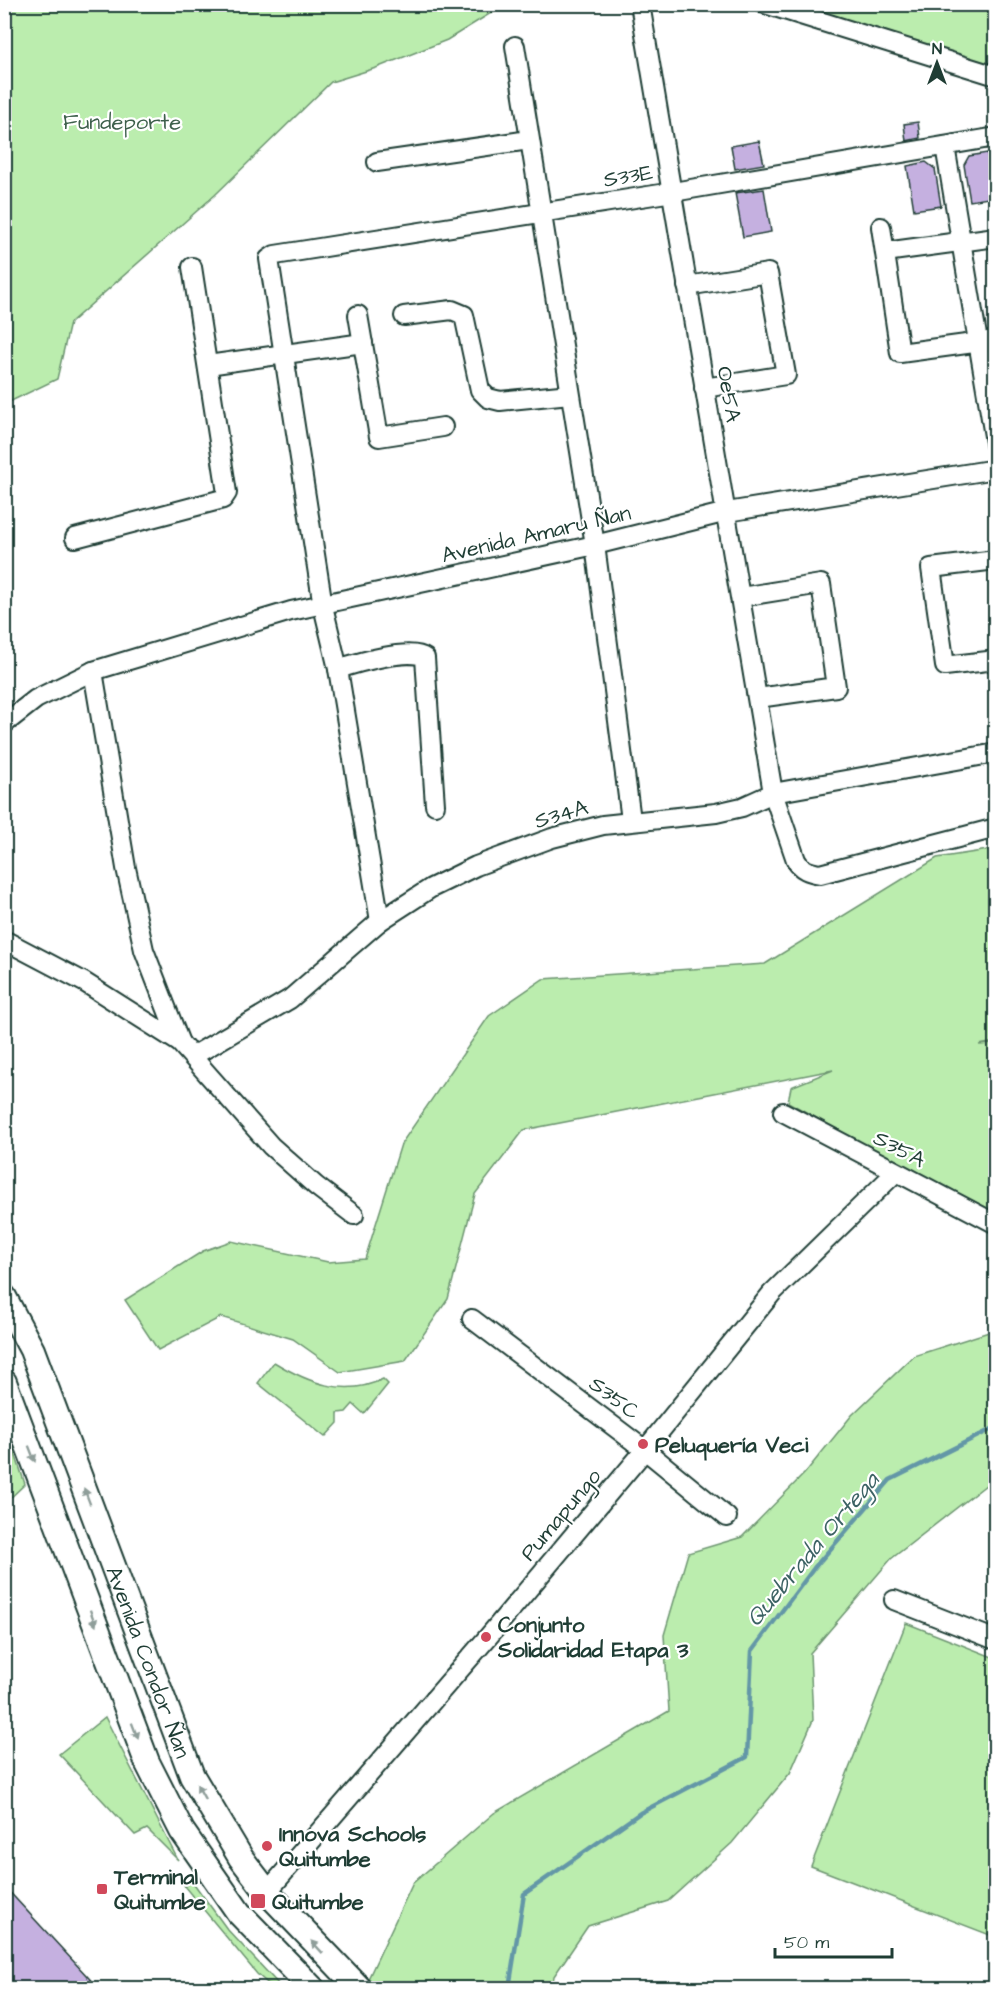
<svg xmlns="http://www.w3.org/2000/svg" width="1000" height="1993" viewBox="0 0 1000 1993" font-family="'Architects Daughter',sans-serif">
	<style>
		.green { fill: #bbedae; stroke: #6d9571; stroke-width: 1.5 }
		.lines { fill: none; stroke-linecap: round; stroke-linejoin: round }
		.stream { stroke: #6397a7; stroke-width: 4.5 }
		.building { fill: #c5b0e0; stroke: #1f3d34; stroke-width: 1.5 }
		.minor-casing { stroke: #1f3d34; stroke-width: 22 }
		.major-casing { stroke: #1f3d34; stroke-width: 28 }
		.minor { stroke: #fff; stroke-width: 18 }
		.major { stroke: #fff; stroke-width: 24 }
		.oneway { fill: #8f9e9a }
		.poi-dot { fill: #d1495b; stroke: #fff; stroke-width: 2 }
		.labels { text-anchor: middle; stroke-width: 4.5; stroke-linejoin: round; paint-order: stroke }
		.park-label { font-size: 22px; fill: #3e604c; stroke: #fff }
		.street-label { font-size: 22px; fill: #1f3d34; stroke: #fff }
		.poi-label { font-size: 22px; font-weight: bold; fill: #1f3d34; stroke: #fff; text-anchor: start }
		.water-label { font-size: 24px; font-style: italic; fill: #3c6264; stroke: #fff }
	</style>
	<rect width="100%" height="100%" fill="#fff"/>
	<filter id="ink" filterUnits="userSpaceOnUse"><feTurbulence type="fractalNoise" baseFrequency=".0167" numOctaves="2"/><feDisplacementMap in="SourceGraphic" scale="12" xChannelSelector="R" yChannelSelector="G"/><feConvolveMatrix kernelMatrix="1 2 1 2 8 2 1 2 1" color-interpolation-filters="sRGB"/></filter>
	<g filter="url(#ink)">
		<g class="green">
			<polygon points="5,4 504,4 504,5 447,40 376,68 331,82 215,195 70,323 57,379 5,404"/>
			<polygon points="790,5 995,5 995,68 900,36"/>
			<polygon points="995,849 995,1042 979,1045 995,1044 995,1212 910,1170 788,1102 791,1087 833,1070 524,1130 475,1194 448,1299 405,1361 340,1372 293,1339 221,1317 158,1350 125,1300 203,1251 231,1241 328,1262 365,1259 401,1144 489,1016 543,979 765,964 937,858"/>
			<polygon points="995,1330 995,1478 891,1559 810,1653 813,1720 790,1773 732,1843 668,1901 588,1926 554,1976 552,1988 381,1988 368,1979 413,1883 494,1813 669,1711 664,1635 688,1553 742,1537 805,1473 852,1415 914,1356"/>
			<path d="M274 1362C307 1382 345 1398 383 1379L388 1384 364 1414 353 1404 346 1412 338 1413V1423L325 1437 258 1383Z"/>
			<polygon points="4,1420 25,1484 5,1503 4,1503"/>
			<polygon points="906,1623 995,1658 995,1937 811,1866"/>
			<polygon points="105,1717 178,1860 147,1829 135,1835 59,1754"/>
			<polygon points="192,1881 227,1929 282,1988 273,1988 257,1974 184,1886"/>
		</g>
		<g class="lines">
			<polyline class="stream" points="509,1988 524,1894 640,1813 747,1757 752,1651 814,1568 890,1480 996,1427"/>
		</g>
		<g class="building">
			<polygon points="918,122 920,138 906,141 904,124"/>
			<polygon points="759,141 764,164 735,169 731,146"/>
			<polygon points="987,153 995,197 970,201 964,165 969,156"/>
			<polygon points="926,162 935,169 941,206 914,210 907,166"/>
			<polygon points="764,189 771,232 743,237 735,193"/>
			<polygon points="4,1886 99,1989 4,1989"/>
		</g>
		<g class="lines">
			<defs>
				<g id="minor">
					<path d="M640 4 773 793 796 860C801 870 809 872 820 874L996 828"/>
					<polyline points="765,4 996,76"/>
					<polyline points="515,46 595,545 631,820"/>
					<polyline points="945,146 996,448"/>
					<polyline points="377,162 529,140"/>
					<polyline points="881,227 900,353 996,340"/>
					<polyline points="885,252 996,237"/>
					<polyline points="687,286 768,273 786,375 704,388"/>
					<polyline points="358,315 379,437 443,427"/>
					<polyline points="404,316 452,310 464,315 480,390 488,398 500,401 570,394"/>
					<polyline points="208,365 363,343"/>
					<polyline points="75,538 223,499 227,493 192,267"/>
					<polyline points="996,560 931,568 945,666 996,660"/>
					<polyline points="741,597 821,584 836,687 758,698"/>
					<path d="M338 669C356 663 411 647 425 658L435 805"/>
					<polyline points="93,671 126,868 144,950 180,1043"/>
					<polyline points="4,724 36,699 93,671 291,611 595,545 727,512 996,469"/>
					<polyline points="380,921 338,669 323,606 269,259 275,255 673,192 996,137"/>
					<polyline points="4,940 84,982 180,1043 271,1146 316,1186 354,1215"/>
					<polyline points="193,1056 290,999 380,921 431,888 476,866 552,838 603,825 716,813 742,807 773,793 996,753"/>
					<polyline points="783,1112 996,1224"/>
					<polyline points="472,1319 645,1450 727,1517"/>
					<polyline points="894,1600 996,1640"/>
					<polyline points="267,1892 488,1637 645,1450 772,1293 895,1173"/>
				</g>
				<g id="major">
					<path id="s1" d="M4 1297 32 1350 192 1776 241 1858 267 1892 359 1988"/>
					<polyline points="4,1382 147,1762 182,1831 239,1913 312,1988"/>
				</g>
			</defs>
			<use href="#minor" class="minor-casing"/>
			<use href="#major" class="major-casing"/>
			<use href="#minor" class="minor"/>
			<use href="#major" class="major"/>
		</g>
		<defs><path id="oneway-solid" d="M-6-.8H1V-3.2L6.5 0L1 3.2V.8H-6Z" transform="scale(1.5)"/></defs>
		<g class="oneway">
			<use href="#oneway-solid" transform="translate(32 1454) rotate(69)"/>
			<use href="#oneway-solid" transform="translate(87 1496) rotate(-111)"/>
			<use href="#oneway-solid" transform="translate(93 1618) rotate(70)"/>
			<use href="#oneway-solid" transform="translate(135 1731) rotate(69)"/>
			<use href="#oneway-solid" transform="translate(201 1792) rotate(-119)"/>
			<use href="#oneway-solid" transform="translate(317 1947) rotate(-133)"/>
		</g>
	</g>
	<g class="poi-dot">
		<circle cx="643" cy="1444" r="6"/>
		<circle cx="486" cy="1637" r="6"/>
		<circle cx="267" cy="1846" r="6"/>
		<rect x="96" y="1883" width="12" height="12" rx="3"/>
		<rect x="250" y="1893" width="16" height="16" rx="3"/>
	</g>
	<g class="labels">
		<g class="park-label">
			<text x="122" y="129">Fundeporte</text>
		</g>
		<g class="street-label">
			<text transform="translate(628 175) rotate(-9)" y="8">S33E</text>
			<text transform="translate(730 394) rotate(80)" y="8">Oe5A</text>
			<text transform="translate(536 533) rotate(-13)" y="8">Avenida Amaru Ñan</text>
			<text transform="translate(561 813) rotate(-16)" y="8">S34A</text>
			<text transform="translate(900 1148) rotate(28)" y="8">S35A</text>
			<text transform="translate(615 1397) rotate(37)" y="8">S35C</text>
			<text transform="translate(560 1514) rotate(-50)" y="8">Pumapungo</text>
			<text dy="8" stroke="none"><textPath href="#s1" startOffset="393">Avenida Condor Ñan</textPath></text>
		</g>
		<g class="poi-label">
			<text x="655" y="1452">Peluquería Veci</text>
			<text x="498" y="1632">Conjunto<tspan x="498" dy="25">Solidaridad Etapa 3</tspan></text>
			<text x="279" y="1841">Innova Schools<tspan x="279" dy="25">Quitumbe</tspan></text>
			<text x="114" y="1884">Terminal<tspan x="114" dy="25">Quitumbe</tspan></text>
			<text x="272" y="1909">Quitumbe</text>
		</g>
		<g class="water-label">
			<text transform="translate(812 1549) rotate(-50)" y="8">Quebrada Ortega</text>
		</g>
	</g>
	<rect width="1000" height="1993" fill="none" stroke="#fff" stroke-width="24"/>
	<rect x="12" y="12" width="976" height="1969" fill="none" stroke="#1f3d34" stroke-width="2" filter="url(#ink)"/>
	<g transform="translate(937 63)" stroke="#ffffff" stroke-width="4.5" paint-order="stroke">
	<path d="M0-4.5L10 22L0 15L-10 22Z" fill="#1f3d34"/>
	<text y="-9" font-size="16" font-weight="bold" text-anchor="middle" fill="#1f3d34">N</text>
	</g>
	<path d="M775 1948v9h117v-9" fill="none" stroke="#1f3d34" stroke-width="3"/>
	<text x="784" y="1948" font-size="18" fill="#1f3d34" stroke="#ffffff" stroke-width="4.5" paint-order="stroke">50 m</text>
</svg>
